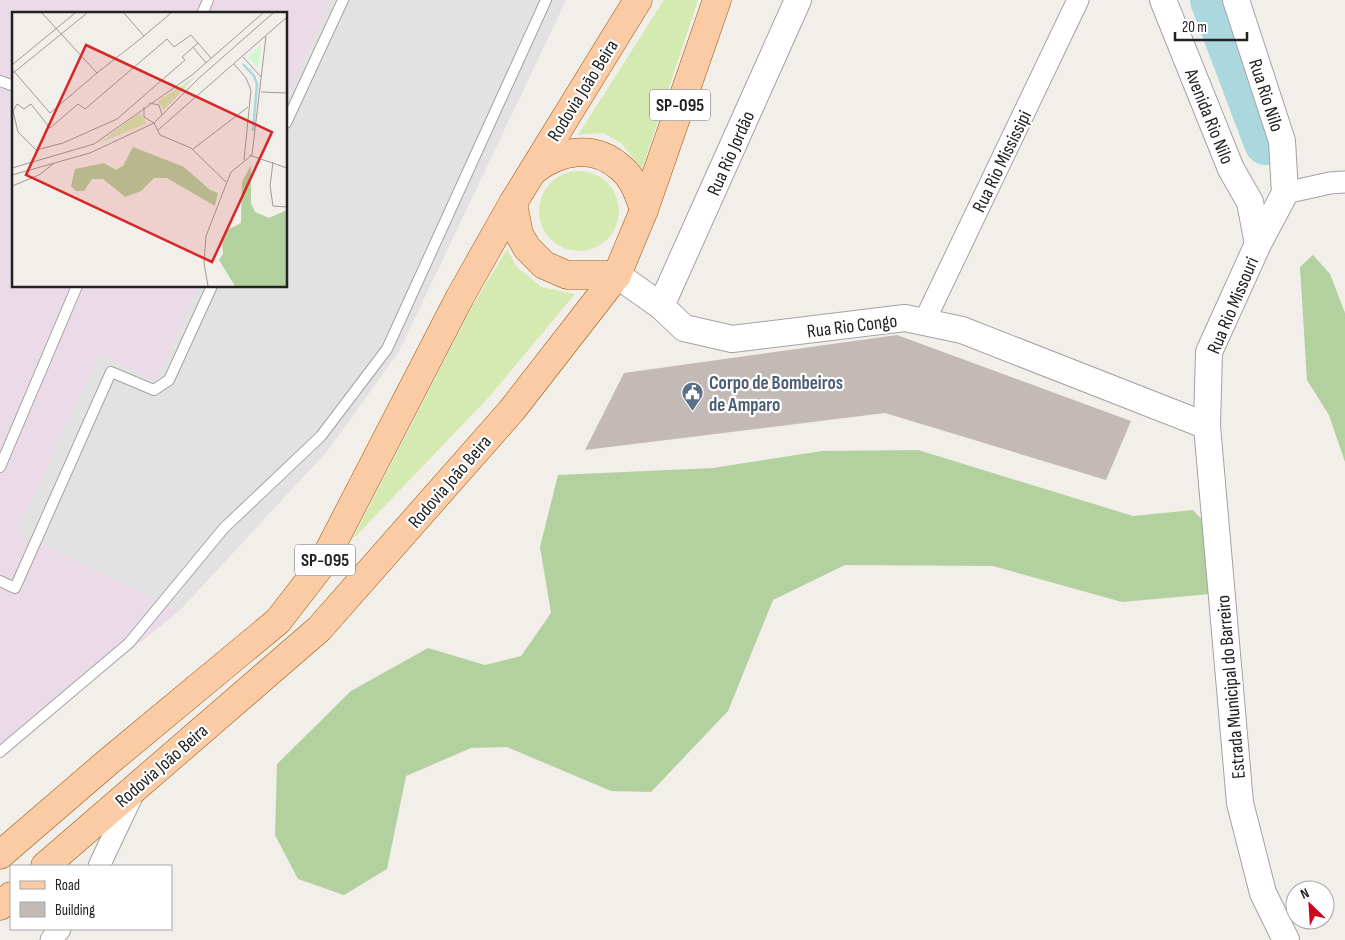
<svg xmlns="http://www.w3.org/2000/svg" width="1345" height="940" viewBox="0 0 1345 940" font-family="'Sofia Sans Condensed',sans-serif">
	<style>
		.industrial { fill: #ebdbe9; fill-rule: evenodd }
		.grass { fill: #d4eab1 }
		.forest { fill: #b3d09f }
		.parking { fill: #e2e2e2 }
		.lines { fill: none; stroke-linecap: round; stroke-linejoin: round }
		.river { stroke: #abd8de; stroke-width: 44 }
		.building { fill: #c3b9b5 }
		.service-casing { stroke: #a3a3a3; stroke-width: 12 }
		.minor-casing { stroke: #a3a3a3; stroke-width: 23 }
		.tertiary-casing { stroke: #a3a3a3; stroke-width: 28 }
		.primary-casing { stroke: #9c5703; stroke-width: 29 }
		.service { stroke: #fff; stroke-width: 10 }
		.minor { stroke: #fff; stroke-width: 21 }
		.tertiary { stroke: #fff; stroke-width: 26 }
		.primary { stroke: #facba5; stroke-width: 28 }
		.labels { text-anchor: middle; stroke-width: 4.5; stroke-linejoin: round; paint-order: stroke }
		.shield { fill: #fff; stroke: #646464; stroke-width: 1 }
		.shield-label { font-size: 18px; font-weight: bold; fill: #222 }
		.street-label { font-size: 19px; fill: #222; stroke: #fff }
		.service-label { font-size: 19px; font-weight: bold; fill: #4e5e75; stroke: #fff; text-anchor: start }
		.inset-river { fill: none; stroke: #abd8de; stroke-width: 2.5 }
		.inset-road { fill: none; stroke: #9f9c99; stroke-width: 1 }
		.view { fill: #d62828; fill-opacity: 0.15; stroke: #d62828; stroke-width: 2.5 }
		.inset-edge { fill: none; stroke: #222; stroke-width: 2.5 }
	</style>
	<rect width="100%" height="100%" fill="#f2eee9"/>
	<path class="industrial" d="M0 0H566L399 351 328 450 179 611 0 755ZM14 14H286V286H14Z"/>
	<g class="grass">
		<polygon points="664,0 698,0 642,169 621,143 603,133 578,135"/>
		<circle cx="579" cy="211" r="40"/>
		<polygon points="507,249 516,266 541,287 575,294 489,397 352,540 472,307"/>
	</g>
	<g class="forest">
		<polygon points="1313,255 1330,274 1345,313 1345,462 1329,415 1307,380 1300,267"/>
		<polygon points="918,450 1133,516 1193,510 1212,531 1210,594 1122,602 993,566 845,565 773,600 728,711 651,792 611,791 507,747 471,748 406,776 387,869 344,895 298,879 275,835 277,764 351,691 428,648 485,665 521,656 551,613 540,547 558,475 713,468 822,451"/>
	</g>
	<polygon class="parking" points="331,0 566,0 399,351 328,450 179,611 17,533 99,354 156,380 199,286 286,286 286,97"/>
	<g class="lines">
		<polyline class="river" points="1212,0 1266,143"/>
	</g>
	<polygon class="building" points="897,335 1131,421 1106,480 885,413 585,450 624,373"/>
	<g class="lines">
		<defs>
			<g id="service">
				<polyline points="202,14 208,0"/>
				<polyline points="0,81 14,86"/>
				<polyline points="286,123 343,0"/>
				<polyline points="0,467 77,286"/>
				<polyline points="0,581 15,588 111,372 154,390 169,380 212,286"/>
				<polyline points="0,752 129,643 224,528 321,436 387,349 546,0"/>
			</g>
			<g id="minor">
				<polyline points="1285,193 1330,183 1345,182"/>
				<polyline points="924,322 1078,0"/>
				<polyline points="99,866 134,792"/>
				<polyline points="51,940 60,929"/>
			</g>
			<g id="tertiary">
				<polyline points="1163,0 1231,169 1250,202 1258,244"/>
				<polyline points="1236,0 1282,141 1285,193 1258,244 1209,352 1207,426 1240,803 1263,893 1286,940"/>
				<polyline points="617,275 661,306 684,328 732,339 905,318 962,330 1207,426"/>
				<polyline points="661,306 798,0"/>
			</g>
			<g id="primary">
				<path d="M533 171C560 150 595 143 622 169 634 179 639 196 644 210"/>
				<polyline points="513,203 519,234 527,248 544,265 567,275 617,275"/>
				<polyline points="0,855 108,762 278,621 322,564 460,297 513,203 638,0"/>
				<polyline points="45,866 319,629 512,410 617,275 644,210 717,0"/>
				<polyline points="0,906 11,896"/>
			</g>
		</defs>
		<use href="#service" class="service-casing"/>
		<use href="#minor" class="minor-casing"/>
		<use href="#tertiary" class="tertiary-casing"/>
		<use href="#primary" class="primary-casing"/>
		<use href="#service" class="service"/>
		<use href="#minor" class="minor"/>
		<use href="#tertiary" class="tertiary"/>
		<use href="#primary" class="primary"/>
	</g>
	<defs>
		<symbol id="civic-pin" viewBox="-11 -11 22 30"><path d="M0 17L-7.5 6A9.5 9.5 0 1 1 7.5 6Z" fill="#5c6f8a" stroke="#fff"/><path d="M-.6-6.5H3V-4.5H.6V-3L4-1V1h2V6H-6V1h2V-1L-.6-3ZM-1.2 2.5V6h2.4V2.5Z" fill="#fff"/></symbol>
	</defs>
	<g fill-rule="evenodd">
		<use href="#civic-pin" x="680" y="380" width="25" height="34"/>
	</g>
	<g class="labels">
		<g class="shield">
			<rect x="650" y="89.5" width="60" height="31" rx="4"/>
			<rect x="295" y="544.5" width="60" height="31" rx="4"/>
		</g>
		<g class="shield-label">
			<text x="680" y="111">SP-095</text>
			<text x="325" y="566">SP-095</text>
		</g>
		<g class="street-label">
			<text transform="translate(582 90) rotate(-58)" y="7">Rodovia João Beira</text>
			<text transform="translate(1267 95) rotate(72)" y="7">Rua Rio Nilo</text>
			<text transform="translate(1210 116) rotate(68)" y="7">Avenida Rio Nilo</text>
			<text transform="translate(730 153) rotate(-66)" y="7">Rua Rio Jordão</text>
			<text transform="translate(1001 161) rotate(-64)" y="7">Rua Rio Mississipi</text>
			<text transform="translate(1232 305) rotate(-67)" y="7">Rua Rio Missouri</text>
			<text transform="translate(852 325) rotate(-7)" y="7">Rua Rio Congo</text>
			<text transform="translate(449 481) rotate(-49)" y="7">Rodovia João Beira</text>
			<text transform="translate(1230 687) rotate(-95)" y="7">Estrada Municipal do Barreiro</text>
			<text transform="translate(161 765) rotate(-41)" y="7">Rodovia João Beira</text>
		</g>
		<g class="service-label">
			<text x="709" y="389">Corpo de Bombeiros<tspan x="709" dy="22">de Amparo</tspan></text>
		</g>
	</g>
	<g transform="translate(12 12)">
		<rect width="275" height="275" fill="#f2eee9"/>
		<path d="M183 65 152 98 146 89ZM128 101 135 111 88 131 120 106Z" fill="#d4eab1"/>
		<path d="M121 135 172 155 198 178 206 181 203 194 155 166H142L129 179 113 185 91 167H80L72 179H64L59 174 63 157 92 151 104 158 111 154ZM239 153V191L243 200 257 206 275 198V274H223L207 248 211 242 210 227 217 217 229 211 230 170Z" fill="#b3d09f"/>
		<path d="M249 33 246 56 237 45Z" fill="#cbf9c9"/>
		<path class="inset-river" d="M231 52 242 64 245 72 241 119"/>
		<path class="inset-road" d="M30 1 85 61 132 24 112 1M179 23 186 31 170 45 173 48 105 107 51 131 24 138 6 120 1 99 5 92 12 97 19 92 38 116 66 92 73 97 155 27 162 35ZM132 24 159 1M186 31 199 46M181 35 194 51M231 45 249 65M222 52 234 66 239 78 232 148M0 53 63 1M0 57 38 101 85 61M0 62 75 1M249 80 275 81M137 91 147 93 150 103M132 95V105L142 111M142 111 148 123 179 136 214 170M146 118 275 5M181 137 236 95M237 143 275 156M240 143 254 24M261 150 258 174 261 194 275 195M0 156 82 132 180 63 251 1M0 163 78 141 142 111 186 67 261 1M0 174 27 163 41 152M196 274 192 251 194 224 219 160 240 143"/>
		<path class="view" d="M74 33 260 120 200 250 14 163Z"/>
		<rect width="275" height="275" class="inset-edge"/>
	</g>
	<rect x="10" y="865" width="162" height="65" fill="#ffffff" stroke="#a7a7a7"/>
	<rect x="20" y="881" width="25" height="8" fill="#facba5" stroke="#a7a7a7"/>
	<text x="55" y="890" font-size="15" fill="#222222">Road</text>
	<rect x="20" y="902" width="25" height="15" fill="#c3b9b5" stroke="#a7a7a7"/>
	<text x="55" y="915" font-size="15" fill="#222222">Building</text>
	<g transform="translate(1310 905) rotate(335)"><circle r="24" fill="#ffffff" stroke="#a7a7a7"/>
	<path d="M0-4L9 19L0 12L-9 19Z" fill="#cf041d"/>
	<text y="-8" font-size="14" font-weight="bold" text-anchor="middle" fill="#222222">N</text>
	</g>
	<path d="M1175 32v8h72v-8" fill="none" stroke="#222222" stroke-width="2.5"/>
	<text x="1182" y="32" font-size="15" fill="#222222" stroke="#ffffff" stroke-width="4" paint-order="stroke">20 m</text>
</svg>
